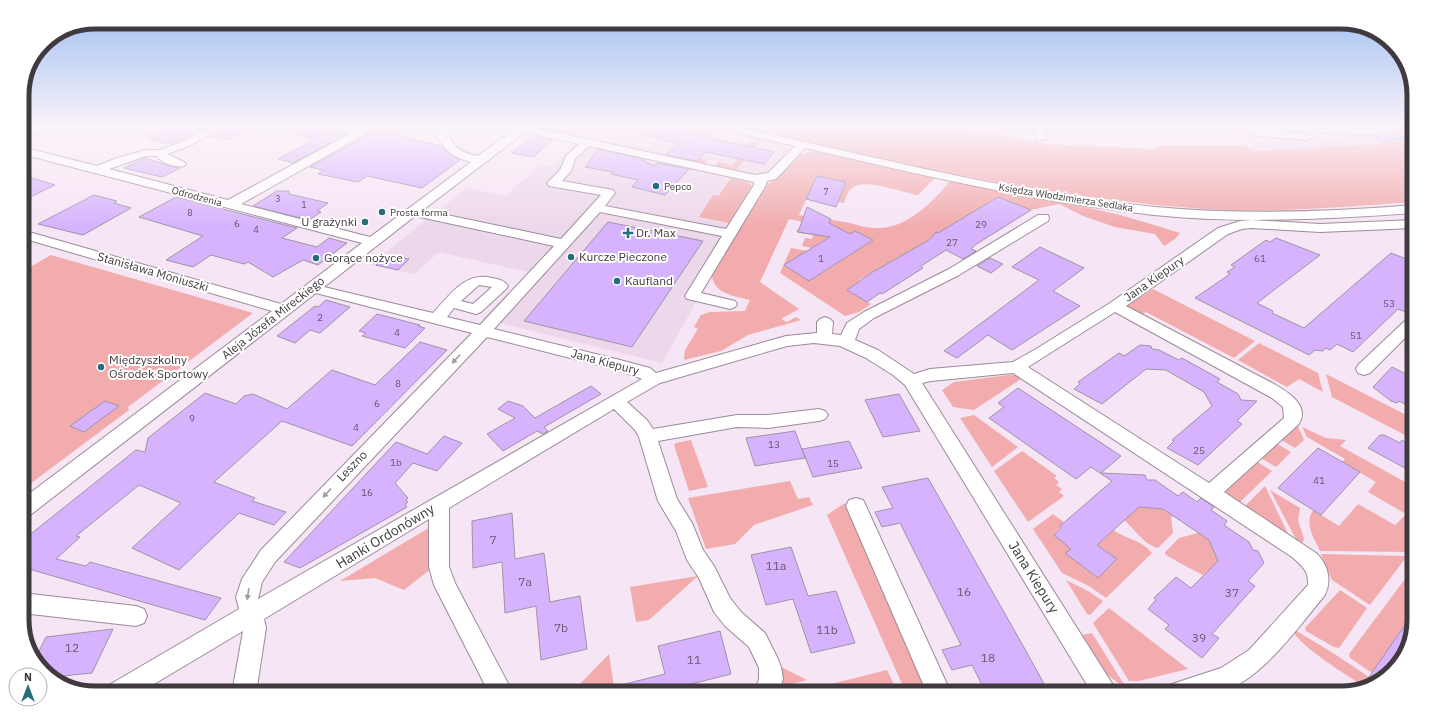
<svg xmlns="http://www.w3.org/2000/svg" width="1436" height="715" viewBox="0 0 1436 715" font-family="'IBM Plex Sans',sans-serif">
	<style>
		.built { fill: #edd7ea }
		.green { fill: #f2acae }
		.building { fill: #d7b3fe; stroke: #9c94a6 }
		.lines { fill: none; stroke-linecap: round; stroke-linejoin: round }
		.minor-casing { stroke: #9b8b99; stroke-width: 2 }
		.minor { fill: #fff; fill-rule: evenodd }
		.oneway { fill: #a09c9f }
		.poi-dot { fill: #266d7a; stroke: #fff; stroke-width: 1.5 }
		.labels { text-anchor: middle; stroke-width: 4; stroke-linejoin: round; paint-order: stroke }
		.far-number-label { font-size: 9px; fill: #66586f }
		.far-poi-label { font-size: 10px; fill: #40393f; stroke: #fff; text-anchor: start }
		.far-street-label { font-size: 10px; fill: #40393f; stroke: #fff }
		.number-label { font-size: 10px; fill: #66586f }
		.poi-label { font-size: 12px; fill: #40393f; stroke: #fff; text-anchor: start }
		.street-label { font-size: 12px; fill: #40393f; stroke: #fff }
		.near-number-label { font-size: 12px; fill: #66586f }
		.near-street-label { font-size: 14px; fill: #40393f; stroke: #fff }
		.rim { fill: none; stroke: #40393f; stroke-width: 5 }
	</style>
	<rect width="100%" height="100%" fill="#f6e5f4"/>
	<g class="built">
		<polygon points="542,127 706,127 789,147 790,150 769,173 757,175 735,172 738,166 690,156 686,161 544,129 541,128"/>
		<polygon points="1239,127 1247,127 1265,133 1340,138 1414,127 1414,139 1376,144 1255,151"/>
		<polygon points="576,143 731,178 699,217 742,225 710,277 662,363 482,319 528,272 439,252 414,274 370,265 466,188 505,196 541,165 550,167"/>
	</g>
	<g class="green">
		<path d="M542 127H572L581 129 589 127V128C576 138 556 134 542 127Z"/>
		<polygon points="687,127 706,127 738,135 716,130 690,156 708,160 705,163 688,160 685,153 704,137 701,136 706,132"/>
		<path d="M736 127H947L1013 137 1045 144 1155 149 1161 145H1245L1255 151 1376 144 1414 139V202C1344 207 1274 213 1204 209 1045 198 891 161 736 127Z"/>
		<polygon points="747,137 749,136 786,146 762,141 736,170 715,166 718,162 732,165 738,159 733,158 746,143 749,144 755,140"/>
		<path d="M815 151 935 178 918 195C903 193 863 176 851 189 847 192 846 199 844 203L838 202 845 182 817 176 799 215C815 218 829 219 845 222 855 224 864 228 875 228 905 230 932 203 950 181 998 192 1046 199 1094 209 1123 215 1151 224 1180 233L1175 239 1164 246 1155 234 1115 227 1083 216 1059 204 1031 210 997 197 902 257 900 256 859 280 861 282 847 290 871 304 859 312 845 316 780 273 791 248 808 251 784 265 809 281 873 240 855 231 850 234 839 229 789 219 760 282 799 309 781 319 787 322 796 317 801 320 748 335 721 351 684 360 685 350 698 329 694 327 701 315 710 312 745 311 750 300C734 296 711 294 712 272L768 184 779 177 799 155Z"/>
		<polygon points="731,178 747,182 752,186 729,223 699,217 713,195 718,196"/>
		<polygon points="799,229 825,231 833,235 812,248 802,246 805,238 812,239 813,235 798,233 796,230"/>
		<polygon points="51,255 253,313 128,407 129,410 22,490 22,264 30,267"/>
		<polygon points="1153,289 1255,341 1234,358 1146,312 1138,317 1125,307"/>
		<polygon points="1259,343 1318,373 1323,392 1299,379 1287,387 1238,360"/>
		<polygon points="1326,374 1414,419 1414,425 1405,435 1332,397"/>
		<polygon points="1009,375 1016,375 1021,379 974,410 953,407 942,390 954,382"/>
		<polygon points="974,415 1018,447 992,467 960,418"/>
		<polygon points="1290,426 1298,426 1304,440 1295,448 1278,438"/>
		<path d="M1302 427 1326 438 1346 440 1340 446 1414 487V546L1409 552 1320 551C1314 538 1304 524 1313 510L1339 526 1358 504 1395 525 1406 514 1368 492 1376 482 1342 462 1345 459 1307 437Z"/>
		<polygon points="691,440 708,487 689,491 674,445 676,443"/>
		<polygon points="1274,442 1291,452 1276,467 1259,457"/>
		<polygon points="1022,451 1057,476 1054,478 1059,482 1056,485 1062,489 1059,492 1064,496 1028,522 994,471"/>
		<polygon points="1254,460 1272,471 1236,506 1227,495 1226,490"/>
		<polygon points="790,481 798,499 809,497 813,505 754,525 735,544 706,549 688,498"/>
		<polygon points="1265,486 1292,542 1242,509"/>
		<polygon points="1270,490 1300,508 1298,520 1304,539 1303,542 1298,543"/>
		<polygon points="845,503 931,693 906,693 827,515"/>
		<path d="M1139 507 1163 509 1173 516 1171 518 1173 533 1158 548C1144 545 1135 529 1124 520Z"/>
		<path d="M1053 514 1064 522 1054 535 1071 549 1066 553 1098 578 1117 560 1097 545 1113 530C1126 539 1142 540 1152 553L1106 598 1089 586 1062 573 1033 529Z"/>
		<polygon points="432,526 432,568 404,590 375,578 340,581"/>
		<path d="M1198 533 1209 540 1218 561 1203 575C1190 568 1178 563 1165 554V552L1179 538Z"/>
		<polygon points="1321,554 1407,556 1370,605 1332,580"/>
		<polygon points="1414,567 1414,612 1372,673 1350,658 1349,654"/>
		<polygon points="698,576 649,620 636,622 630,587"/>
		<polygon points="1066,580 1088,591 1103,601 1090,615 1087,614"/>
		<polygon points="1340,590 1367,608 1339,648 1334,647 1306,631 1305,628"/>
		<polygon points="1109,608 1188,669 1139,681 1129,681 1093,623"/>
		<path d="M1293 629 1330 651 1369 677 1363 686C1349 676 1295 644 1293 629Z"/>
		<path d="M1092 633 1125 686C1102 676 1094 658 1081 638L1082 635Z"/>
		<polygon points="609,654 614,687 600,690 600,693 569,693 571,690 574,690"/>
		<polygon points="773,663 807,680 780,687"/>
		<polygon points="887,670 898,693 843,693 827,685"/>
	</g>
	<g class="building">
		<polygon points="166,127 209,127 171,144 151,140 154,138 146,136"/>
		<polygon points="225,127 253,127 227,140 210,136"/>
		<polygon points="286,127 317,127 347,134 293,163 278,159 315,139 286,132"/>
		<polygon points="382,127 409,127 395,135 441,146 450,155 460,160 422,188 367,176 358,182 318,174 323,170 310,167"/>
		<polygon points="630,127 687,127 707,131 700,136 774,152 764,164 706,152 697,161 666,155 678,144 629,131"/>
		<polygon points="1397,127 1414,127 1414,137 1381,142 1369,135 1390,132"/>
		<polygon points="534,135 553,140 533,157 512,153"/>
		<polygon points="598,149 639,158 654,166 658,163 689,169 665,195 632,187 638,180 611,174 613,172 585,167"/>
		<polygon points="145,158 173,167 180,168 162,177 124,168"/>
		<polygon points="22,175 55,185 22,201"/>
		<polygon points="817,176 846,182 836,207 806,199"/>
		<polygon points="277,191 289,191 289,194 328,203 317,211 321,212 309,220 253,206"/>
		<polygon points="94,195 117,201 114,203 131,208 83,235 38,224"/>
		<polygon points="176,197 297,228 282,238 317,247 329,238 347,243 318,265 303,260 273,277 248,262 244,264 211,255 193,267 166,260 203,236 139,217"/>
		<polygon points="998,197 1031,210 975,245 971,249 976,251 963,259 946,250 921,266 923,268 882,294 880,293 867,302 847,290 871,273 929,240 936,232 938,233"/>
		<polygon points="807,207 831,219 829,223 850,234 855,231 873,240 809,281 784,265 830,237 798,232"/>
		<polygon points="608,222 703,241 632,347 524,321"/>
		<polygon points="1276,238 1320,255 1257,303 1273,311 1272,313 1304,328 1391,253 1414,262 1414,294 1405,303 1406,312 1398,309 1353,352 1337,344 1330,350 1326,348 1323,351 1315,350 1309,355 1195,298 1230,274 1227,272 1235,267 1231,265 1266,240 1270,242"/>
		<polygon points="1040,247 1084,268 1053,291 1080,306 1012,350 988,335 957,358 944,351 1039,280 1012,267"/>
		<polygon points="388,255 409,259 398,270 376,265"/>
		<polygon points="990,258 1003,264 991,273 977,266"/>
		<polygon points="326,300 350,307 320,333 310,330 295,343 277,336 315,306 318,307"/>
		<polygon points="377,314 420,325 418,326 425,328 405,348 362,336 366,333 359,331"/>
		<polygon points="420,342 447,350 352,446 282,421 214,482 255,498 252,501 286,512 274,525 239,513 179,570 132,548 181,503 139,485 76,536 80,537 56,559 86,566 90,562 221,598 205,620 22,567 22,541 136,450 145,452 148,438 205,393 236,404 244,396 253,394 287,409 332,370 375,385"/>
		<polygon points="1140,345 1151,346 1152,349 1159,350 1179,360 1182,358 1220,379 1217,382 1238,394 1241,400 1257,401 1237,421 1242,424 1198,465 1167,448 1174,441 1172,440 1212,406 1204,392 1166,370 1146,369 1102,404 1074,389 1080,384 1078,382 1119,353 1124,356"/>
		<polygon points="1392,367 1414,378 1414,409 1399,401 1397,403 1391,401 1373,387"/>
		<polygon points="591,386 601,394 544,427 548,431 543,434 537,431 503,451 487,434 515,418 498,409 508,401 523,406 535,418"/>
		<polygon points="1018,388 1121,456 1101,473 1145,475 1147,480 1155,480 1178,496 1183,492 1197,502 1201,498 1214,507 1211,510 1227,521 1224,525 1249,542 1253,550 1258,551 1264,563 1248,581 1255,586 1212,634 1219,638 1202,658 1165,629 1169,625 1148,609 1156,600 1154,598 1176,577 1191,588 1218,561 1209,540 1163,509 1139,507 1097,545 1117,559 1098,578 1065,553 1071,549 1054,535 1061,528 1060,526 1112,481 1091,467 1076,479 989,418 1004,407 998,403"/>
		<polygon points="899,394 920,431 883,437 865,400"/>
		<polygon points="105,401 119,406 84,432 70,426"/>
		<polygon points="795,431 805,458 755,466 746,438"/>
		<polygon points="1380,435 1384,435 1400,443 1402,440 1414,448 1414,473 1368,448"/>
		<polygon points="444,436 462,443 437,471 413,463 395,483 408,498 406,500 408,502 405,504 407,507 300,568 284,562 396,442 427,454"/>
		<polygon points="849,441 862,468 813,477 802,449"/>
		<polygon points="1318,448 1360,472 1321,515 1278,488"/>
		<polygon points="928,478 1026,651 1049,693 986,693 972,665 952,670 942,650 961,645 900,523 882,527 875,512 893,508 882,487"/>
		<polygon points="512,513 515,559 544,553 550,602 580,596 587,649 541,660 536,606 505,613 502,562 473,568 472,521"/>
		<polygon points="791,547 808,596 836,591 855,643 811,653 793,599 766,605 751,555"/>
		<polygon points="1414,612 1414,620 1407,652 1382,681 1362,687"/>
		<polygon points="113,629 92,673 53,677 34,661 46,637"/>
		<polygon points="720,631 731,674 667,690 668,693 609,693 609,688 665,674 658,646"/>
	</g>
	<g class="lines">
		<defs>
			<g id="minor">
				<polygon points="39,127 52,127 51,129 22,140 22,133"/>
				<path d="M211 127H224L187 147 167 154 184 162 186 164 184 166C176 168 161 163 157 156H146L109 169 228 200 351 133 334 129 333 127 359 128 363 127H375L374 129 241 204 370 237 471 162C455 158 445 152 437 136L444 127H454L449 136C455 149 465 154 478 156L518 127H530L755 175 768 173 795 146 721 129 720 127H738C876 157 1015 194 1156 207 1242 215 1328 212 1414 205V213C1328 219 1240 224 1154 215 1036 202 921 175 805 148L776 179 767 181 766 185 701 293 735 301 737 304 735 307 730 309 692 300 687 299 685 296 722 236 600 212 494 329 620 360 650 368 656 373 786 336 817 333V322L820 319 825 317 830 319 833 322 832 334 841 335 847 323 864 312 949 269 1038 215H1048L1049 218 1048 221 959 275 874 318 859 329 855 340 878 350 914 374 930 369 1013 362 1036 349 1110 303 1218 228 1240 221 1251 220 1320 224 1414 220V228L1320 232 1251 228 1242 229 1228 234 1126 306 1274 384C1288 392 1310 405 1299 424L1224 492 1316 553C1328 564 1332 580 1325 595 1299 626 1257 687 1215 693 1199 695 1181 693 1165 693L1169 685 1221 668 1249 650 1308 585C1309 571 1302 566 1292 557L1013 373 931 381 922 383 1113 685 1117 693H1092L905 385 893 375 866 358 840 346 814 343 787 346 660 383 627 402 647 420 653 429 737 415H768L819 409 825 411 828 415 825 419 819 421 768 428 737 427 658 441 677 499 692 523 703 550 714 566 730 598 741 612 765 633 778 659 781 667 783 679 778 693H754L759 679V668L749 647 725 626 714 612 699 578 687 560 676 531 658 501 639 437 635 430 614 409 449 508V567L455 583 513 693H489L434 585 429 567V519L264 619 266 628 256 693H232L243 631 139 693H105L109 685 239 609 236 597 242 579 261 550 472 333 316 293 29 516 22 518V499L272 311 22 238V230L281 304 362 243 22 154V147L97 166 117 158 146 150H159L179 143ZM525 132 579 144 566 156 560 170 547 183 549 186 601 195 561 239 423 210ZM589 146 754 182V185L726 229 605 206 615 193 613 190 562 181 571 171 575 159ZM415 216 554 246 480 325 447 317 454 308 476 314 481 312 506 289 508 286C504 280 498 279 492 278 465 271 449 296 433 313L324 287ZM479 285 492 287 473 304 461 301ZM1115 312 1272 398 1283 407 1284 418 1209 483 1028 367ZM487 337 618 370 642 379 258 599 262 582 275 562Z"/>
				<polygon points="988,127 999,127 994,130"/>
				<polygon points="1034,127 1044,127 1046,138 1044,140 1036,140"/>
				<polygon points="1245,127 1256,127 1261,130 1307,134 1313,137 1307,140 1258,136 1254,135"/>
				<path d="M1295 127H1345L1357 129 1372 127H1396C1386 140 1317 132 1300 130Z"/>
				<polygon points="1414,315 1414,329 1370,373 1364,375 1358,373 1356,369 1358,365 1409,317"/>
				<polygon points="856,498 863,500 866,506 951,693 927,693 846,506 849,500"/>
				<polygon points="22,593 136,606 144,609 147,616 144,623 136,626 22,613"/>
			</g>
		</defs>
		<use href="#minor" class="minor-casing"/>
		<use href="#minor" class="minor"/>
	</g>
	<defs><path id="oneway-solid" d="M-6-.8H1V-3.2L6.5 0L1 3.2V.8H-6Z"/></defs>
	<g class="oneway">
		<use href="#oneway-solid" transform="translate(456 359) rotate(134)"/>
		<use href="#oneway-solid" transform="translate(327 493) rotate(133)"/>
		<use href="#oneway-solid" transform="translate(248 594) rotate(99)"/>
	</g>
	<linearGradient id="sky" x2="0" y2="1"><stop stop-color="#9bbdf0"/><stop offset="0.56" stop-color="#fbf3fa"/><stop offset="1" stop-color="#fbf3fa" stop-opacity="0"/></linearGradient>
	<rect width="1436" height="227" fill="url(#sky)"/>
	<g class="poi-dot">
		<circle cx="656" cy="186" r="4"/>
		<circle cx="382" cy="212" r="4"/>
		<circle cx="365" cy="222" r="4"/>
		<path d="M626 227h4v4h4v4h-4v4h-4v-4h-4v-4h4z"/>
		<circle cx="571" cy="257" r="4"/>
		<circle cx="316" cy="258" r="4"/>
		<circle cx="617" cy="281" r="4"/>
		<circle cx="101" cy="367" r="4"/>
	</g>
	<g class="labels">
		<g class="far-number-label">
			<text x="826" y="195">7</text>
			<text x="278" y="202">3</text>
			<text x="304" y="208">1</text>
			<text x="190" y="216">8</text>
		</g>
		<g class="far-poi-label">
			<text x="664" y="190">Pepco</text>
			<text x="390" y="216">Prosta forma</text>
		</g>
		<g class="far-street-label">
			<text transform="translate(197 196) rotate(15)" y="4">Odrodzenia</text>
			<text transform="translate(1066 197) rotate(9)" y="4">Księdza Włodzimierza Sedlaka</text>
		</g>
		<g class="number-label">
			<text x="237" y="227">6</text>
			<text x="981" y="228">29</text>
			<text x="256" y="233">4</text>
			<text x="952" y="246">27</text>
			<text x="821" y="262">1</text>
			<text x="1260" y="262">61</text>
			<text x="1389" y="307">53</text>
			<text x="320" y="321">2</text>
			<text x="397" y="336">4</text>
			<text x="1356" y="339">51</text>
			<text x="398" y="387">8</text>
			<text x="377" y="407">6</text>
			<text x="192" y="422">9</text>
			<text x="356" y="431">4</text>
			<text x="774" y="448">13</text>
			<text x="1199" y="454">25</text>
			<text x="396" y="466">1b</text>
			<text x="833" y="467">15</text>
			<text x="1319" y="484">41</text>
			<text x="367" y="496">16</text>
		</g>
		<g class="poi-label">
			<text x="357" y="226" text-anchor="end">U grażynki</text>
			<text x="636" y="237">Dr. Max</text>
			<text x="579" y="261">Kurcze Pieczone</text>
			<text x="324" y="262">Gorące nożyce</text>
			<text x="625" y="285">Kaufland</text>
			<text x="109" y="364">Międzyszkolny<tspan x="109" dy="14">Ośrodek Sportowy</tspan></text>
		</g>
		<g class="street-label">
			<text transform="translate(153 272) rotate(16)" y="4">Stanisława Moniuszki</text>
			<text transform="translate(1154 279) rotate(-35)" y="4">Jana Kiepury</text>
			<text transform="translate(273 318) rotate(-38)" y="4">Aleja Józefa Mireckiego</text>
			<text transform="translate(605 362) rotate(15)" y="4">Jana Kiepury</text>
			<text transform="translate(352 466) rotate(-46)" y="4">Leszno</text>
		</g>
		<g class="near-number-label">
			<text x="493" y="544">7</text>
			<text x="776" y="570">11a</text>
			<text x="525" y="586">7a</text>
			<text x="964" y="596">16</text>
			<text x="1232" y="597">37</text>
			<text x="561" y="632">7b</text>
			<text x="827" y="634">11b</text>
			<text x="1199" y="642">39</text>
			<text x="72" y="652">12</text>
			<text x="988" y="662">18</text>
			<text x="694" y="664">11</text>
		</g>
		<g class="near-street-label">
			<text transform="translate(385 536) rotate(-31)" y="5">Hanki Ordonówny</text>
			<text transform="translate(1034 577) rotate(58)" y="5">Jana Kiepury</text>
		</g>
	</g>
	<path d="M0 0H1436V715H0ZM95 29H1341A66 66 0 0 1 1407 95V620A66 66 0 0 1 1341 686H95A66 66 0 0 1 29 620V95A66 66 0 0 1 95 29Z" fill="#fff" fill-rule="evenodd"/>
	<path class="rim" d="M95 29H1341A66 66 0 0 1 1407 95V620A66 66 0 0 1 1341 686H95A66 66 0 0 1 29 620V95A66 66 0 0 1 95 29Z"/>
	<g transform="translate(28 687)"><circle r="19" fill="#ffffff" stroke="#b3b0b2"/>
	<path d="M0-3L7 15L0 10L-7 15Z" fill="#266d7a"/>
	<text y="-6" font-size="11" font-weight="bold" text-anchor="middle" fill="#40393f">N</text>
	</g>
</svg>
